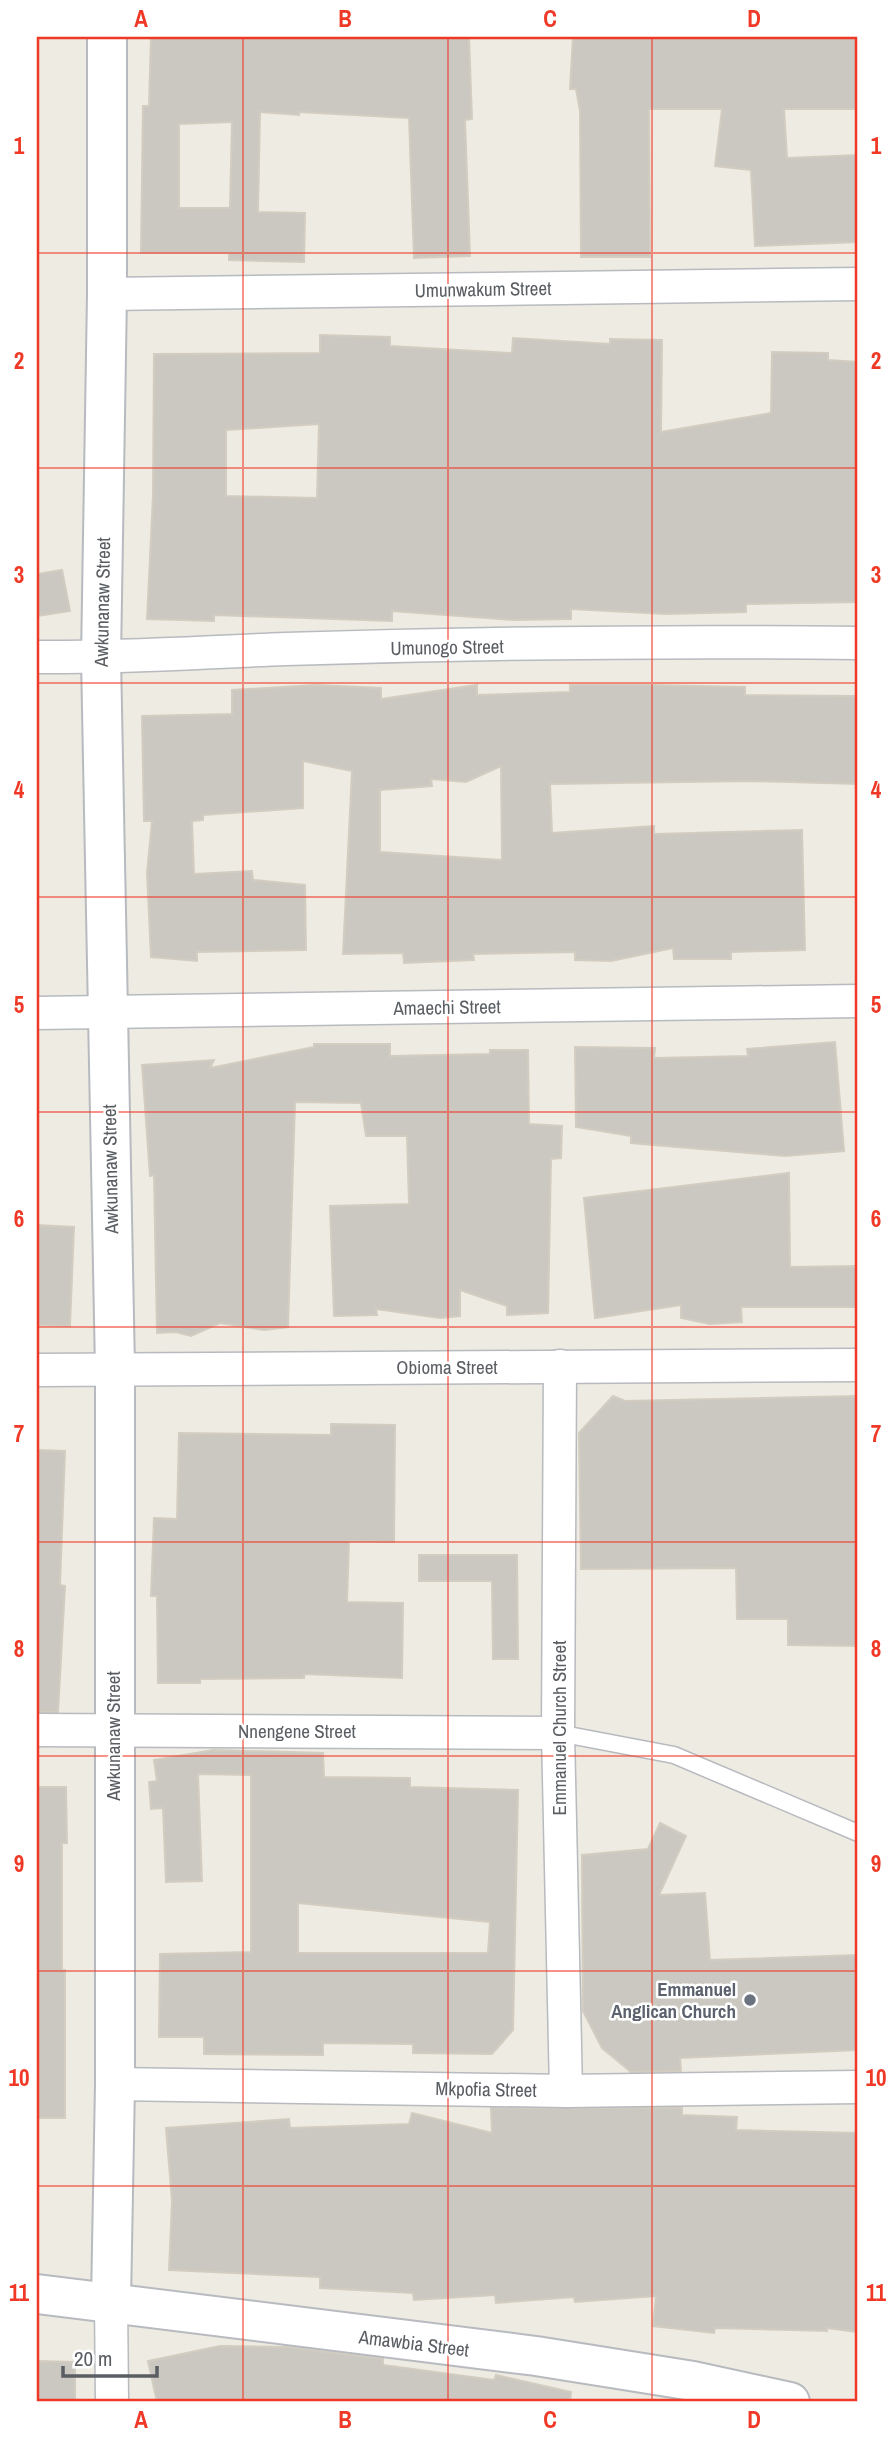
<svg xmlns="http://www.w3.org/2000/svg" width="895" height="2439" viewBox="0 0 895 2439" font-family="'Archivo Narrow',sans-serif">
	<style>
		.building { fill: #cbc8c1; stroke: #d2cdc0; stroke-width: 2; fill-rule: evenodd }
		.lines { fill: none; stroke-linecap: round; stroke-linejoin: round }
		.service-casing { stroke: #b7babf; stroke-width: 19 }
		.minor-casing { stroke: #b7babf; stroke-width: 35 }
		.tertiary-casing { stroke: #b7babf; stroke-width: 42 }
		.service { stroke: #fff; stroke-width: 16 }
		.minor { stroke: #fff; stroke-width: 32 }
		.tertiary { stroke: #fff; stroke-width: 38 }
		.grid { fill: none; stroke: #ef3926; stroke-width: 2; stroke-opacity: 0.55 }
		.worship-dot { fill: #6b7280; stroke: #fff; stroke-width: 2.5 }
		.labels { text-anchor: middle; stroke-width: 5; stroke-linejoin: round; paint-order: stroke }
		.street-label { font-size: 19px; fill: #5a5e63; stroke: #fff }
		.worship-label { font-size: 19px; font-weight: bold; fill: #5b616d; stroke: #fff; text-anchor: end }
		.neatline { fill: none; stroke: #ef3926; stroke-width: 2.5 }
		.grid-label { font-size: 23px; text-anchor: middle; font-weight: bold; fill: #ef3926 }
	</style>
	<rect width="100%" height="100%" fill="#eeebe2"/>
	<g class="building">
		<path d="M151 37H469L472 119 465 120 470 256 414 258 409 118 299 112V115L260 112 258 212 305 213 304 262 229 260V253H141L143 106H149ZM232 122 230 208H179V124Z"/>
		<polygon points="573,37 858,37 858,109 784,109 787,158 858,155 858,242 755,246 751,170 715,166 722,109 649,109 650,257 581,257 580,111 576,89 570,89"/>
		<path d="M320 335 390 337V346L512 353 513 338 610 344V339L662 340 661 432 771 413 772 352 828 353V360L858 362V602L746 604V612L666 614 571 609V619L514 620 392 611V621L214 615V621L147 619 153 496 154 354 320 353ZM319 424 317 498 226 496V430Z"/>
		<polygon points="62,570 70,611 37,616 37,574"/>
		<path d="M316 685 381 688V699L477 685V695L570 692V685H650L745 687V695L858 696V784L750 781 550 784 552 833 654 826V834L802 830 805 950 731 952V959H674L673 948 611 961 575 960V952L473 954 474 960 404 963 403 953 343 954 352 771 303 761V808L203 815V820L192 821 194 874 252 871 253 880 305 885 306 950 197 952V961L151 957 147 873 152 821H144L142 716 232 714V690ZM501 766 502 860 380 852V790L432 786 431 779 466 782Z"/>
		<polygon points="835,1042 844,1151 785,1156 631,1143 631,1136 576,1127 575,1047 655,1048 654,1058 748,1056 747,1049"/>
		<polygon points="314,1044 390,1044 390,1056 490,1054 490,1050 528,1050 529,1124 562,1126 561,1158 551,1159 548,1313 507,1315 507,1306 460,1290 460,1316 440,1318 376,1309 377,1315 334,1316 330,1206 409,1204 407,1136 366,1136 361,1103 295,1102 288,1327 264,1330 220,1323 191,1336 176,1332 157,1333 154,1175 150,1176 142,1065 214,1060 210,1068 314,1047"/>
		<polygon points="789,1173 790,1267 858,1266 858,1307 741,1307 742,1322 710,1324 681,1318 681,1305 595,1318 584,1198"/>
		<polygon points="37,1225 74,1227 70,1326 37,1325"/>
		<polygon points="613,1396 625,1401 858,1396 858,1646 788,1645 788,1619 737,1619 736,1568 581,1569 579,1433"/>
		<polygon points="331,1424 395,1425 394,1542 349,1541 347,1602 403,1603 402,1678 304,1674 304,1678 200,1679 200,1683 158,1683 157,1596 151,1596 154,1518 177,1519 179,1433 331,1435"/>
		<polygon points="37,1450 65,1451 60,1585 65,1586 58,1712 37,1712"/>
		<polygon points="419,1555 517,1555 518,1659 493,1659 492,1581 419,1581"/>
		<path d="M213 1750 323 1753 324 1777 410 1778V1787L518 1790 513 2030 492 2054 413 2053V2044L323 2043V2055L204 2054V2037H159L160 1954 251 1952V1775L198 1774 202 1881 166 1882 163 1808 151 1809 149 1782 157 1781 154 1760ZM298 1903 490 1922 488 1953H298Z"/>
		<polygon points="37,1787 66,1787 67,1843 62,1843 62,1970 65,1970 65,2118 37,2118"/>
		<polygon points="660,1823 686,1836 659,1895 705,1893 710,1960 858,1955 858,2050 680,2058 681,2071 631,2072 602,2048 583,2011 582,1855 648,1849"/>
		<polygon points="491,2108 682,2108 682,2115 737,2117 736,2130 858,2133 858,2332 827,2328 827,2331 715,2328 714,2333 653,2326 656,2296 575,2302 574,2297 496,2303 495,2295 414,2300 413,2293 320,2288 320,2277 169,2270 172,2201 166,2128 289,2119 290,2128 409,2124 412,2113 492,2133"/>
		<polygon points="220,2346 288,2347 383,2359 383,2365 494,2380 496,2375 571,2392 570,2402 157,2402 148,2361"/>
		<polygon points="37,2361 75,2362 75,2402 37,2402"/>
	</g>
	<g class="lines">
		<defs>
			<polyline id="service" points="558,1733 674,1755 858,1833"/>
			<g id="minor">
				<polyline points="107,294 858,284"/>
				<path d="M37 657C120 658 203 652 286 649 476 643 668 641 858 643"/>
				<polyline points="37,1013 858,1001"/>
				<polyline points="560,1366 558,1733 566,2091"/>
				<polyline points="37,1370 858,1365"/>
				<polyline points="37,1730 558,1733"/>
				<polyline points="115,2084 566,2091 858,2087"/>
				<polyline points="111,2301 112,2402"/>
			</g>
			<g id="tertiary">
				<polyline points="107,37 107,294 101,658 115,1369 115,2084 111,2301"/>
				<polyline points="37,2294 536,2356 693,2381 790,2402"/>
			</g>
		</defs>
		<use href="#service" class="service-casing"/>
		<use href="#minor" class="minor-casing"/>
		<use href="#tertiary" class="tertiary-casing"/>
		<use href="#service" class="service"/>
		<use href="#minor" class="minor"/>
		<use href="#tertiary" class="tertiary"/>
	</g>
	<path class="grid" d="M243 37V2402M448 37V2402M652 37V2402M37 253H858M37 468H858M37 683H858M37 897H858M37 1112H858M37 1327H858M37 1542H858M37 1756H858M37 1971H858M37 2186H858"/>
	<circle class="worship-dot" cx="750" cy="2000" r="7"/>
	<g class="labels">
		<g class="street-label">
			<text transform="translate(483 289) rotate(-1)" y="7">Umunwakum Street</text>
			<text transform="translate(102 602) rotate(-89)" y="7">Awkunanaw Street</text>
			<text transform="translate(447 647) rotate(-1)" y="7">Umunogo Street</text>
			<text transform="translate(447 1007) rotate(-1)" y="7">Amaechi Street</text>
			<text transform="translate(110 1169) rotate(-91)" y="7">Awkunanaw Street</text>
			<text x="447" y="1374">Obioma Street</text>
			<text transform="translate(559 1728) rotate(-90)" y="7">Emmanuel Church Street</text>
			<text x="297" y="1738">Nnengene Street</text>
			<text transform="translate(113 1736) rotate(-90)" y="7">Awkunanaw Street</text>
			<text transform="translate(486 2089) rotate(1)" y="7">Mkpofia Street</text>
			<text transform="translate(414 2343) rotate(7)" y="7">Amawbia Street</text>
		</g>
		<g class="worship-label">
			<text x="736" y="1996">Emmanuel<tspan x="736" dy="22">Anglican Church</tspan></text>
		</g>
	</g>
	<rect width="895" height="2439" fill="none" stroke="#ffffff" stroke-width="77"/>
	<path d="M63 2366v10h94v-10" fill="none" stroke="#5a5e63" stroke-width="3.5"/>
	<text x="74" y="2366" font-size="21" fill="#5a5e63" stroke="#ffffff" stroke-width="5" paint-order="stroke">20 m</text>
	<rect x="38" y="38" width="818" height="2362" class="neatline"/>
	<g class="grid-label">
		<text x="141" y="27">A</text>
		<text x="345" y="27">B</text>
		<text x="550" y="27">C</text>
		<text x="754" y="27">D</text>
		<text x="19" y="154">1</text>
		<text x="876" y="154">1</text>
		<text x="19" y="369">2</text>
		<text x="876" y="369">2</text>
		<text x="19" y="583">3</text>
		<text x="876" y="583">3</text>
		<text x="19" y="798">4</text>
		<text x="876" y="798">4</text>
		<text x="19" y="1013">5</text>
		<text x="876" y="1013">5</text>
		<text x="19" y="1227">6</text>
		<text x="876" y="1227">6</text>
		<text x="19" y="1442">7</text>
		<text x="876" y="1442">7</text>
		<text x="19" y="1657">8</text>
		<text x="876" y="1657">8</text>
		<text x="19" y="1872">9</text>
		<text x="876" y="1872">9</text>
		<text x="19" y="2086">10</text>
		<text x="876" y="2086">10</text>
		<text x="19" y="2301">11</text>
		<text x="876" y="2301">11</text>
		<text x="141" y="2428">A</text>
		<text x="345" y="2428">B</text>
		<text x="550" y="2428">C</text>
		<text x="754" y="2428">D</text>
	</g>
</svg>
